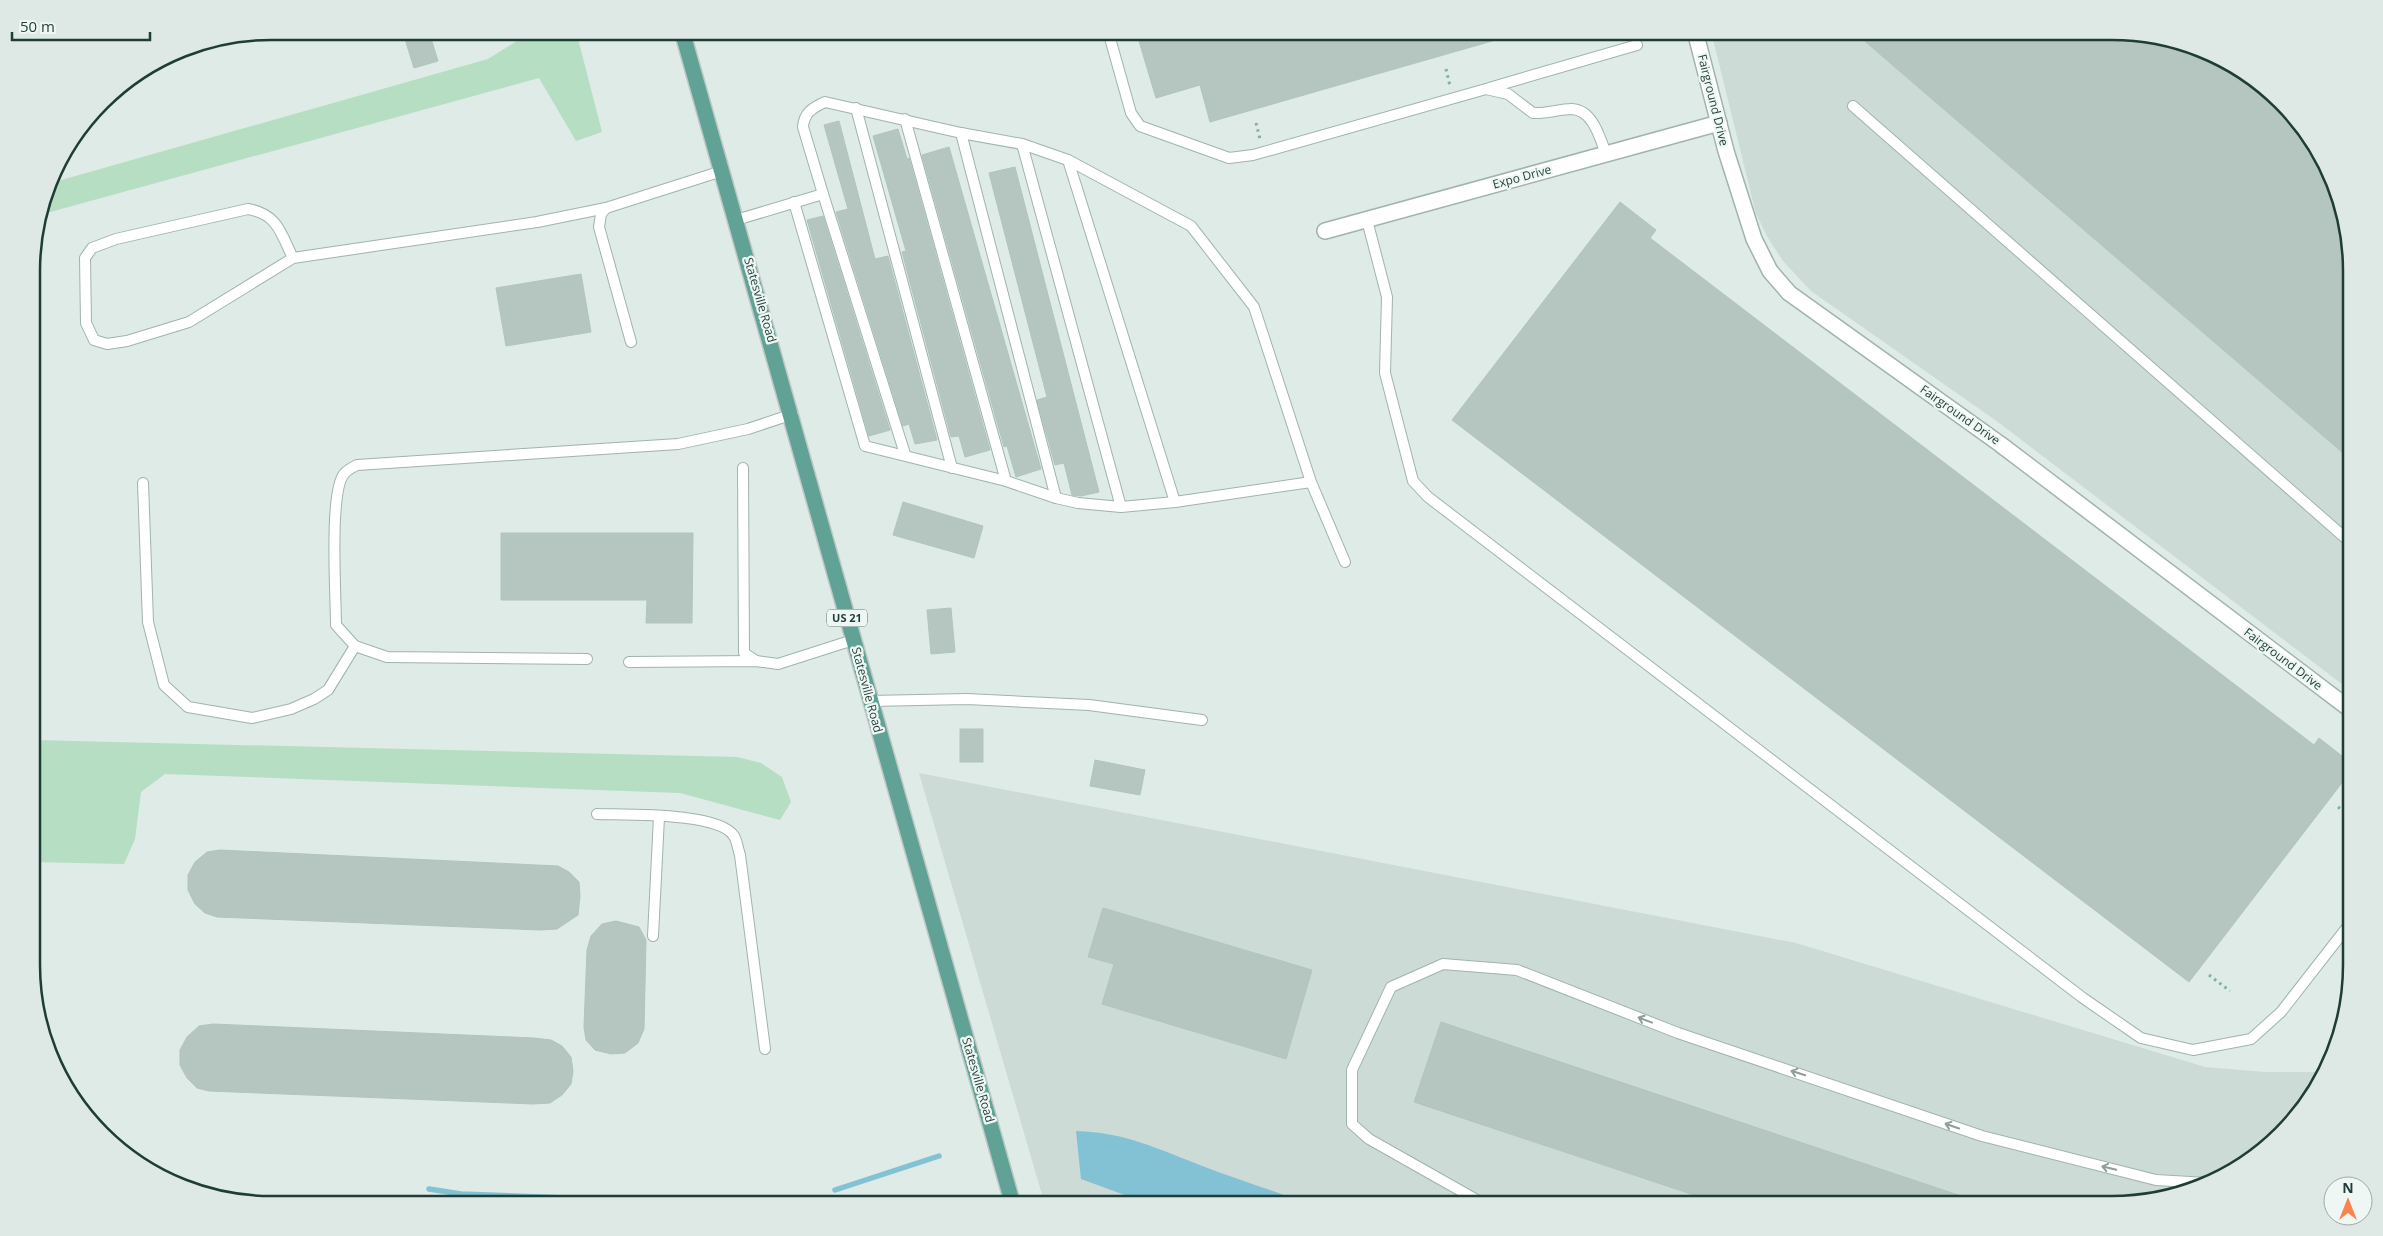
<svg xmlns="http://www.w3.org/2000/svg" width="2383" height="1236" viewBox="0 0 2383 1236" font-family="'Open Sans',sans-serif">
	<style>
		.built { fill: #ccdbd5 }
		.green { fill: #b5dec3 }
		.water { fill: #82c2d4 }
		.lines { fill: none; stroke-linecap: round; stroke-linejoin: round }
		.stream { stroke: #82c2d4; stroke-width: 5.5 }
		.building { fill: #b4c6bf; stroke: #b0c5be }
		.lane-casing { stroke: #a1b3ae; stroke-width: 12 }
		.street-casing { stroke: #a1b3ae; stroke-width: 18 }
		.primary-casing { stroke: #c0c8c7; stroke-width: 18 }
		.path { stroke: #7db1a4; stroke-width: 3; stroke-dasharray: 2.5 4; stroke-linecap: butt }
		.lane { stroke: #fff; stroke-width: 10 }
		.street { stroke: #fff; stroke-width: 15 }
		.primary { stroke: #60a396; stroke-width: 15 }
		.oneway { stroke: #8f9e9a }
		.labels { text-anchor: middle; stroke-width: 4.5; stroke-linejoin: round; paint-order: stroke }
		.shield { fill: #eff7f4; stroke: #5d746f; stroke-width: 1 }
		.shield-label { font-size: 11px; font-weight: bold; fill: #1f3c36 }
		.street-label { font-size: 12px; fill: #1f3c36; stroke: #eff7f4 }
		.rim { fill: none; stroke: #1f3c36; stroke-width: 2.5 }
	</style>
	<rect width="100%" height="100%" fill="#deebe6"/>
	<g class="built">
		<polygon points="1711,31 2112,31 2218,56 2270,91 2311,138 2350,240 2351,691 1998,422 1811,291 1783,261 1768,238 1756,214"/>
		<polygon points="919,773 1796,943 2205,1067 2265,1072 2327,1072 2292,1123 2245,1164 2189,1192 2127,1204 1045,1205"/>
	</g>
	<g class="green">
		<polygon points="533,31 576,31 602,132 576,141 539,78 43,214 51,183 488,59"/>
		<polygon points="33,740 737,757 761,763 782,777 791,802 780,820 680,793 165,774 141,792 135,839 124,864 33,862"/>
	</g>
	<path class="water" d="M1076 1131C1125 1132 1160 1150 1205 1167 1238 1180 1274 1190 1306 1204L1152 1205 1081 1179Z"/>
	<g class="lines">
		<g class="stream">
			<polyline points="429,1189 461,1194 566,1198"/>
			<polyline points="835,1190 939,1156"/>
		</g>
	</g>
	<g class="building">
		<polygon points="1136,31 1512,31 1513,35 1210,122 1200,85 1156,98"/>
		<polygon points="1853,31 2112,31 2218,56 2270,91 2311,138 2350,240 2350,459"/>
		<polygon points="429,32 438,61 414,68 405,39"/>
		<polygon points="839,121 875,259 888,256 937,440 915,444 909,424 903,426 836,212 848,209 824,125"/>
		<polygon points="898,129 907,159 909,158 990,450 965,457 959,436 951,437 902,252 906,251 873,136"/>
		<polygon points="949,147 1041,469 1016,477 1007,446 1004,447 922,155"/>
		<polygon points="1015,167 1099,492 1081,496 1072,495 1064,463 1055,465 1037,400 1047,397 989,173"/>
		<polygon points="1620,202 1656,230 1650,238 2314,745 2319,738 2351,763 2351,771 2189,982 1452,420"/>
		<polygon points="823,216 890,430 869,436 807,220"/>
		<polygon points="581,274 591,332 506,346 496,288"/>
		<polygon points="903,502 983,526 974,558 893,535"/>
		<polygon points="501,533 693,533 692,623 646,623 647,600 501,600"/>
		<polygon points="951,608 955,652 931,654 927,610"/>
		<rect x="960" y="729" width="23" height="33"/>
		<polygon points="1095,760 1145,770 1140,795 1090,786"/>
		<polygon points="220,850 558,866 569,872 579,882 580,896 578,915 557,929 540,930 217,917 205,913 195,904 188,890 188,875 195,862 207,852"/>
		<polygon points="1103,908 1312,970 1286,1059 1102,1004 1114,964 1088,957"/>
		<polygon points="616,921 639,927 646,940 644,1029 638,1043 625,1053 611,1054 595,1050 586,1040 584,1027 587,950 591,936 602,924"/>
		<polygon points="1441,1022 1979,1202 1979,1204 1721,1204 1414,1102"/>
		<polygon points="213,1024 534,1038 551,1040 562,1046 571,1057 573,1071 571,1084 562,1095 550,1103 533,1104 209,1091 197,1088 187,1078 180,1065 180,1050 187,1037 199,1026"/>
	</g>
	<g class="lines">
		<defs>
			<g id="lane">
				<polyline points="456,31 461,34 470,31"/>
				<path d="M1108 31 1131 113 1140 126 1229 158 1253 155 1486 89 1508 94 1533 113C1546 114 1559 109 1572 109 1593 110 1600 138 1606 154"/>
				<polyline points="1489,88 1637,45"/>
				<polyline points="1853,106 2351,543"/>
				<polyline points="856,108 952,468"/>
				<polyline points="905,119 1006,481"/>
				<polyline points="961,133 1056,498"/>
				<polyline points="1068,160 1175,502 1311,482"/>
				<polyline points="823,194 905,454"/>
				<polyline points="794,202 865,446 1006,481 1056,498 1078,503 1121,507 1022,144"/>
				<path d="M736 220 823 194 803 127C804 113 812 108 825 102L961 133 1022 144 1068 160 1191 226 1254 307 1311 482 1345 562"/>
				<polyline points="1367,220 1387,297 1385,373 1413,481 1428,497 2083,998 2141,1038 2193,1050 2251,1039 2281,1012 2352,921"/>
				<path d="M293 258C281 234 278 214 248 209L116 239 92 248 85 258 86 323 94 340 107 344 127 341 189 322 293 258 537 222 606 208"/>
				<polyline points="631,342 599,227 601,214 606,208 722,171"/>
				<polyline points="743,468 744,653 756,661"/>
				<polyline points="143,483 148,622 164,685 188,707 252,718 291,709 314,699 328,690 355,646"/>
				<polyline points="1121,507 1175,502"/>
				<path d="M587 659 387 657 355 646 336 625C336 597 329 492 344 474 347 470 353 467 357 465L678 444 748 429 793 414"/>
				<polyline points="629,662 756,661 778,664 853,640"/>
				<polyline points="870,701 967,699 1089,705 1202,720"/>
				<path d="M597 814C625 815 719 812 734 836 737 841 738 849 740 855L765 1049"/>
				<polyline points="653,936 659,817"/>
				<polyline points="1484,1204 1369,1139 1352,1124 1352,1070 1391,987 1443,964 1517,970 1678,1033 1982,1136 2156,1180 2207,1183"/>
			</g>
			<g id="street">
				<polyline points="1695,31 1726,151 1754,239 1770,271 1789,293 2000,444 2351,710"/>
				<polyline points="1325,231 1719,123"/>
			</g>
			<path id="primary" d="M682 31C794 422 902 814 1013 1205"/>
		</defs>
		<use href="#lane" class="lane-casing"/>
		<use href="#street" class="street-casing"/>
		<use href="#primary" class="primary-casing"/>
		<g class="path">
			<polyline points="1596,31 1599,43"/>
			<polyline points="1446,69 1450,86"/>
			<polyline points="1256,123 1260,139"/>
			<polyline points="2338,807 2351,817"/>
			<polyline points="2209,975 2230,991"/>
		</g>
		<use href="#lane" class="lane"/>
		<use href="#street" class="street"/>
		<use href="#primary" class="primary"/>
	</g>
	<defs><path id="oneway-shaft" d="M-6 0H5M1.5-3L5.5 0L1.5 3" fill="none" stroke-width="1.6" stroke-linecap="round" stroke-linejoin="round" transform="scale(1.25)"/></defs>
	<g class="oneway">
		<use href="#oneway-shaft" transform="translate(1645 1020) rotate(-159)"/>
		<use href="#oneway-shaft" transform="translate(1798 1073) rotate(-162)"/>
		<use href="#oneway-shaft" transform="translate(1952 1126) rotate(-161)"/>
		<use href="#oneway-shaft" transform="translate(2109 1168) rotate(-166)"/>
	</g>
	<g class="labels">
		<rect class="shield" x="827" y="609.5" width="40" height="17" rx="4"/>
		<g class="shield-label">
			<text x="847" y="622">US 21</text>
		</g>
		<g class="street-label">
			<text transform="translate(1713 100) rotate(76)" y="4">Fairground Drive</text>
			<text transform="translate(1522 177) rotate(-15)" y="4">Expo Drive</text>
			<text transform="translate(760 300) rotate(74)" y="4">Statesville Road</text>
			<text transform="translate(1960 415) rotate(35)" y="4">Fairground Drive</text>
			<text transform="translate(2283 659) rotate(37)" y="4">Fairground Drive</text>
			<text transform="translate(867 690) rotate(75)" y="4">Statesville Road</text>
			<text transform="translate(978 1080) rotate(74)" y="4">Statesville Road</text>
		</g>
	</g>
	<path d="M0 0H2383V1236H0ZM271 40H2112A231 231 0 0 1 2343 271V965A231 231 0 0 1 2112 1196H271A231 231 0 0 1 40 965V271A231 231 0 0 1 271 40Z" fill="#dee8e5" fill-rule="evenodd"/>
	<path class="rim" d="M271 40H2112A231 231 0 0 1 2343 271V965A231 231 0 0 1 2112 1196H271A231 231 0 0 1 40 965V271A231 231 0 0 1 271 40Z"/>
	<g transform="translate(2348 1201)"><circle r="24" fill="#eff7f4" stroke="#9caca8"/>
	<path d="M0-4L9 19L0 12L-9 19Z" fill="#fa834d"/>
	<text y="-8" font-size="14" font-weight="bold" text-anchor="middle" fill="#1f3c36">N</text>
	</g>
	<path d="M12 32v8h138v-8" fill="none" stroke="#1f3c36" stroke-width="2.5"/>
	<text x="20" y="32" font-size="15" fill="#1f3c36" stroke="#eff7f4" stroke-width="4" paint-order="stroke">50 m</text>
</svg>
